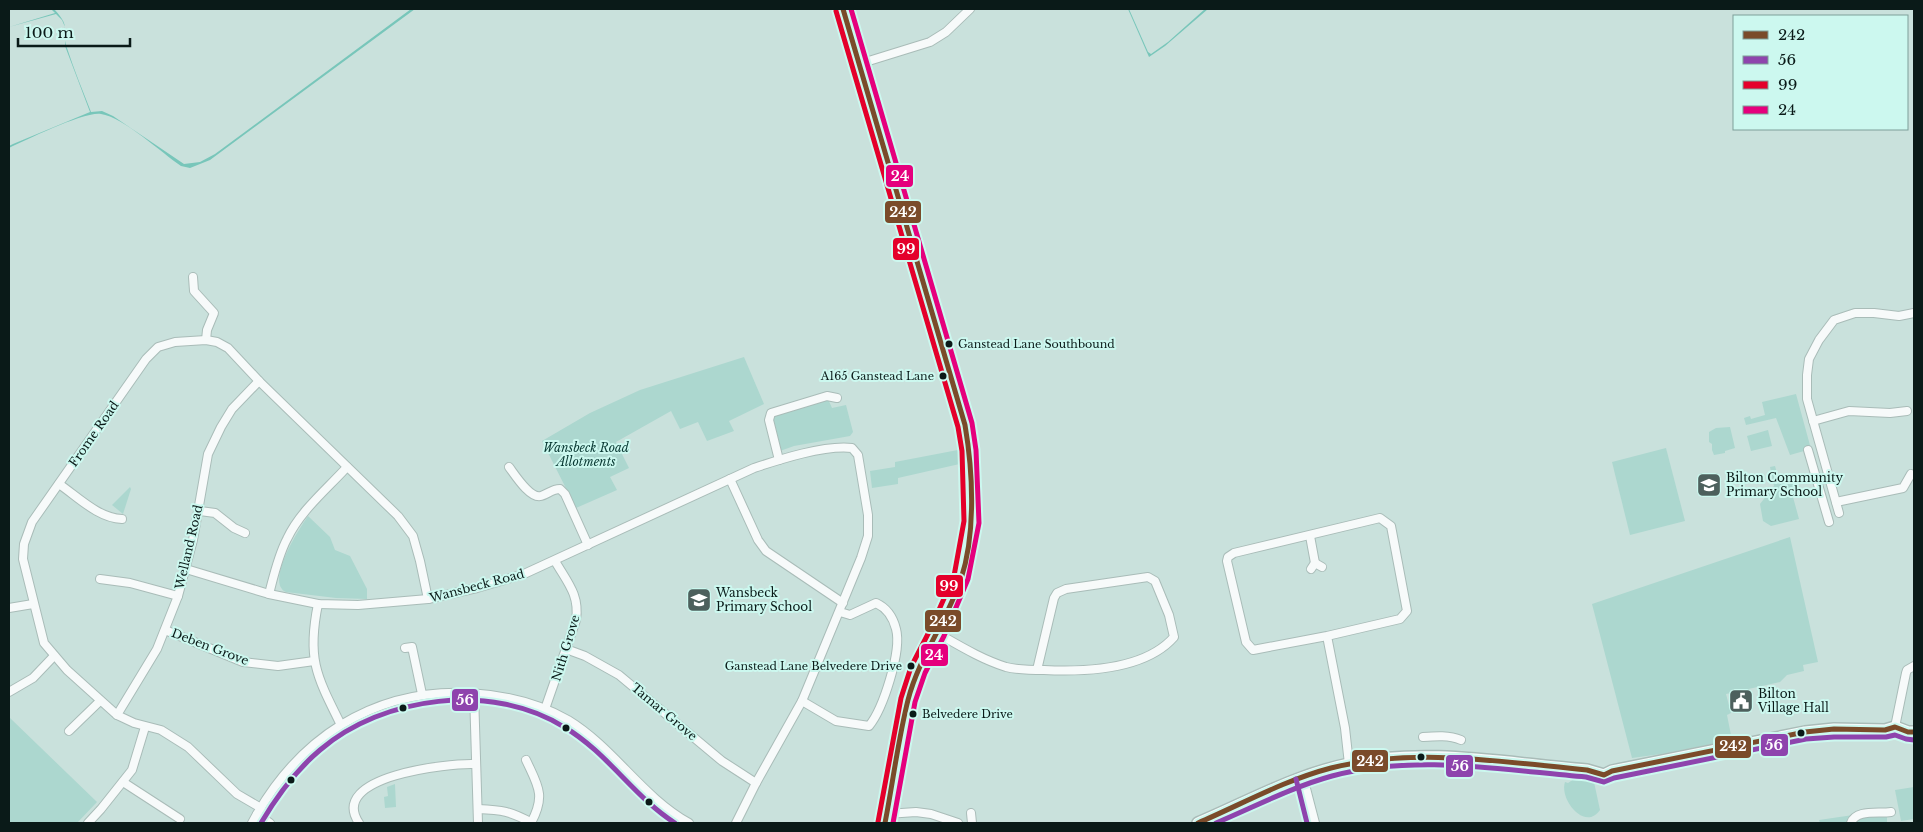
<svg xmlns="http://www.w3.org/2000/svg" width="1923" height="832" viewBox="0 0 1923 832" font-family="'Libre Baskerville',serif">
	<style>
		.green { fill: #acd7cf }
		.water { fill: #78c6ba }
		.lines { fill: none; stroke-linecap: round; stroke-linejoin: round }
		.minor-casing { stroke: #a9bcb8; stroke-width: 10 }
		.secondary-casing { stroke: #a9bcb8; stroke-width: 14 }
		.trunk-casing { stroke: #a9bcb8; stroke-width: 15 }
		.minor { stroke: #f7fafa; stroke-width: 8 }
		.secondary { stroke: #f7fafa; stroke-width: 11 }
		.trunk { stroke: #f7fafa; stroke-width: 12 }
		.bus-1-casing { stroke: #ccf8ef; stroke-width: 9 }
		.bus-2-casing { stroke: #ccf8ef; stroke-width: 9 }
		.bus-3-casing { stroke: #ccf8ef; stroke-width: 9 }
		.bus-4-casing { stroke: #ccf8ef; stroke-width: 9 }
		.bus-1 { stroke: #7a4b2a; stroke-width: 5 }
		.bus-2 { stroke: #8e44ad; stroke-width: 5 }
		.bus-3 { stroke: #e4002b; stroke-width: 5 }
		.bus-4 { stroke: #e5007d; stroke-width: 5 }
		.bus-dot { fill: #0a1a18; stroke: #ccf8ef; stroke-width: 2 }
		.labels { text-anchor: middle; stroke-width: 4; stroke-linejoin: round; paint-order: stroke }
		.bus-label { font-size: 11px; fill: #0a1a18; stroke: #ccf8ef; text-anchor: start }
		.street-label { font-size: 12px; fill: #0a1a18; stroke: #ccf8ef }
		.park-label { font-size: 12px; font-style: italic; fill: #093933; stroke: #ccf8ef }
		.poi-label { font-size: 12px; fill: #0a1a18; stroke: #ccf8ef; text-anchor: start }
		.line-badge { stroke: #ccf8ef; stroke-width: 2 }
		.badge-label { font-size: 14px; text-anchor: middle; font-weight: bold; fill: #fff }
	</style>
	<rect width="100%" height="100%" fill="#c9e1dc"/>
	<g class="green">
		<polygon points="744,357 764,404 729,421 734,431 707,441 698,422 680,429 671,411 616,442 629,468 610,477 617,490 576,508 542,441 590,413 640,390"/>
		<polygon points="1796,394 1811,449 1790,455 1776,418 1746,425 1744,418 1750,416 1751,419 1765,415 1762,402"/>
		<polygon points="828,399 832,408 846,405 853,432 850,436 794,446 780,451 773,419 777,413"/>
		<polygon points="1730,427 1735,448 1725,451 1725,453 1714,455 1712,450 1712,444 1709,442 1709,432 1716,428"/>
		<polygon points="1768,430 1772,446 1751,451 1747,436"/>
		<polygon points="1666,448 1685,521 1630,535 1612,462"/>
		<polygon points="963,449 964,463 898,478 898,484 872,488 870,471 895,467 895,462"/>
		<polygon points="1775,466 1779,480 1783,479 1784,481 1795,478 1800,495 1793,497 1799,519 1771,526 1763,521 1760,504 1774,486 1770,467"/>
		<polygon points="130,487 131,489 123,514 112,505"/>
		<path d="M308 516 330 537 335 550 350 556 367 589V599L336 598 286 592C265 582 299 529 308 516Z"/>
		<polygon points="1790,537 1818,662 1803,665 1804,671 1787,675 1780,682 1726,694 1731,713 1727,715 1732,740 1661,754 1632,758 1592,604"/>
		<polygon points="10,718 97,802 77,823 9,823"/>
		<path d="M1577 777H1584L1594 782 1600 810C1585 832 1559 799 1565 782L1568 783Z"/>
		<polygon points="395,784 396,807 385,808 384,797 388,796 387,787"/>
		<polygon points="1914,787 1914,819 1901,821 1895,790"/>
		<polygon points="1887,810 1887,823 1820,823 1819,820"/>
	</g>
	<g class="water">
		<path d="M51 9H54C73 29 60 29 67 48 74 70 83 91 91 112L102 111 113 116 184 164 200 162 215 154 411 9H415L210 160 190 168 181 166C162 153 123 117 101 114 85 111 26 140 9 148V146L13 144 90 112 65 46V27L62 20 56 14 9 27 55 13Z"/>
		<polygon points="1128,9 1129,9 1148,52 1151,54 1168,42 1205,9 1208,9 1165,46 1149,57"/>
	</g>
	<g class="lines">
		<defs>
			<g id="minor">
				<polyline points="859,64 930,42 946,32 970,9"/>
				<polyline points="193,277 194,291 214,313 207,330 206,340"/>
				<polyline points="1813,421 1849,411 1890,413 1907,411"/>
				<polyline points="1808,450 1829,522"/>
				<polyline points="779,460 769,420 771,413 827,396 837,398"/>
				<path d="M509 467C515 475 530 499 541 496 548 494 552 489 560 489L565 494 588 545"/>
				<polyline points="730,479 758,540 766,551 843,603"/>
				<path d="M59 484C78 497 98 518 122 519"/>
				<polyline points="1836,502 1903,488 1911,474"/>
				<polyline points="200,511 215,513 234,528 245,533"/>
				<polyline points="1839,513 1807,399 1807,375 1809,359 1819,340 1834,320 1855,313 1874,313 1899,316 1914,313"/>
				<polyline points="1310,536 1315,563"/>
				<path d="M186 569 269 594 318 604 358 605 428 599 477 588 524 574 754 468C781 459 824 445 852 448L858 455 868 515V536L861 558 802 701 756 783 736 823"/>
				<polyline points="1311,569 1315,563 1322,567"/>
				<polyline points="100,579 130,583 178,596"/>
				<path d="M269 594C274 575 278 556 287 539 300 511 327 489 347 467"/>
				<path d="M318 604C307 658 316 675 340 723"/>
				<polyline points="9,608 33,604"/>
				<polyline points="165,630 243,662 278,666 314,661"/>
				<path d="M937 633C960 646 981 659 1006 667 1018 670 1032 670 1044 670 1085 672 1145 670 1174 637L1169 615 1155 581 1148 577 1066 589 1057 593 1054 598 1037 670"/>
				<polyline points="1327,636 1400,619 1407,611 1391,526 1380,518 1234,553 1228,557 1227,561 1246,642 1253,650 1327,636 1345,728 1349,764"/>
				<polyline points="405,648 412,647 422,694"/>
				<polyline points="566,649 585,656 619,675 722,761 756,783"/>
				<polyline points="9,692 33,678 54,656"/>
				<polyline points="474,693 478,823"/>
				<path d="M802 701 836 721 869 726C883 709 902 651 896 629 893 617 887 608 876 603L850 615 840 612"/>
				<path d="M545 709 576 620C580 595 567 582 555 561"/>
				<polyline points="117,715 157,649 178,596 193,540 208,454 221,427 232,409 259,381"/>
				<polyline points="1895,727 1906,673 1907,670 1914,666"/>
				<polyline points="69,731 100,701"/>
				<path d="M1423 737C1436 736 1449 735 1461 740"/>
				<path d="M526 760C538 786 546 795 531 823"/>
				<polyline points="1303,777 1315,823"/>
				<polyline points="123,782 180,819"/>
				<polyline points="261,808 237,794 188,747 161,730 134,723 117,715 67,670 44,643 23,559 24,544 32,522 146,359 158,347 175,342 206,340 217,342 228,348 259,381 398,516 413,536 420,561 428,599"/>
				<path d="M478 809C502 810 510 811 532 823"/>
				<polyline points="971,813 972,823"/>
				<polyline points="257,814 270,823"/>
				<polyline points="887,814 916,812 931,814 958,823"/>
				<polyline points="88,823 101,809 132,770 145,727"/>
				<path d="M252 823C297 739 373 688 470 693 503 695 538 703 568 720 614 748 642 797 689 823"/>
				<path d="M359 823C327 776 449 763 475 764"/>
				<path d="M1851 823C1856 809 1878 814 1891 812"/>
			</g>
			<path id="secondary" d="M1198 823C1248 802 1295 775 1349 764 1428 747 1508 764 1587 770L1604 775 1612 771 1805 732 1834 729 1885 730 1895 727 1908 732H1914"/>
			<polyline id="trunk" points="843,9 965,425 969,450 972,522 961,578 937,633 918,670 908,700 885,823"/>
		</defs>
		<use href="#minor" class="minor-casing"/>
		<use href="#secondary" class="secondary-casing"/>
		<use href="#trunk" class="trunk-casing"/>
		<use href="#minor" class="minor"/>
		<use href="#secondary" class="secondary"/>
		<use href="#trunk" class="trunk"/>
		<defs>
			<g id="bus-1">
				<path d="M843 9 965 425C973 472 976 533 961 579 947 621 919 657 908 700 898 740 893 782 885 823"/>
				<path d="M1198 823C1242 804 1285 780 1331 768 1415 747 1502 762 1587 770L1604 775 1612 771 1805 732 1834 729 1885 730 1895 727 1908 732H1914"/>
			</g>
			<g id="bus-2">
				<polyline points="1296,779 1307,823"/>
				<path d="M261 823C277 796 295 771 320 750 383 696 492 682 564 727 607 752 634 797 675 823"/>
				<path d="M1216 823C1254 807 1292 787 1332 776 1416 754 1501 770 1586 777L1604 782 1614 778 1806 739 1834 737H1886L1895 735 1906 739 1914 740"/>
			</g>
			<polyline id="bus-3" points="836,11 958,427 962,451 964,521 954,576 930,630 911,667 901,698 878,822"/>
			<polyline id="bus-4" points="851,9 972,423 976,450 979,523 968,579 944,636 925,673 915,702 893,823"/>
		</defs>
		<use href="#bus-1" class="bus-1-casing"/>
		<use href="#bus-2" class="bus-2-casing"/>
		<use href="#bus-3" class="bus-3-casing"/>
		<use href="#bus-4" class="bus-4-casing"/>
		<use href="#bus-1" class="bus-1"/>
		<use href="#bus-2" class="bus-2"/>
		<use href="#bus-3" class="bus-3"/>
		<use href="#bus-4" class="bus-4"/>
	</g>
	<defs>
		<symbol id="school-square" viewBox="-11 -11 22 22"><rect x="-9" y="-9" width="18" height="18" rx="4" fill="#4d605d" stroke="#ccf8ef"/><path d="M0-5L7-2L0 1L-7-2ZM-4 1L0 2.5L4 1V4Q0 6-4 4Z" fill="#fff"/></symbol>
		<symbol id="civic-square" viewBox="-11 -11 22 22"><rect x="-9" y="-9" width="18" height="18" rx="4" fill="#4d605d" stroke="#ccf8ef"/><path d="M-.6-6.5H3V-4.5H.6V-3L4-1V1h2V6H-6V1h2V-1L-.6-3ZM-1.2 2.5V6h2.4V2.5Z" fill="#fff"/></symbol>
	</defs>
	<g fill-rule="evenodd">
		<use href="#school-square" x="1695" y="471" width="28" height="28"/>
		<use href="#school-square" x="685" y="586" width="28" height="28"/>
		<use href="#civic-square" x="1727" y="687" width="28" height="28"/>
	</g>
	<g class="bus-dot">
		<circle cx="949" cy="344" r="4.5"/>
		<circle cx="943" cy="376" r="4.5"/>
		<circle cx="911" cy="666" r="4.5"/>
		<circle cx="403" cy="708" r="4.5"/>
		<circle cx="913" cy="714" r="4.5"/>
		<circle cx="566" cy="728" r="4.5"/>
		<circle cx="1801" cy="733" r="4.5"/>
		<circle cx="1421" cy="757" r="4.5"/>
		<circle cx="291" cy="780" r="4.5"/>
		<circle cx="649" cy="802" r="4.5"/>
	</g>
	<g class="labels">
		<g class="bus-label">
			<text x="958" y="348">Ganstead Lane Southbound</text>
			<text x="934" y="380" text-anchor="end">A165 Ganstead Lane</text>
			<text x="902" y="670" text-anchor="end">Ganstead Lane Belvedere Drive</text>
			<text x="922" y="718">Belvedere Drive</text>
		</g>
		<g class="street-label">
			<text transform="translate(94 434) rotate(-55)" y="4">Frome Road</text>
			<text transform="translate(189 547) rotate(-77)" y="4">Welland Road</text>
			<text transform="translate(477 586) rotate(-15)" y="4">Wansbeck Road</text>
			<text transform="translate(210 647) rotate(21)" y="4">Deben Grove</text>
			<text transform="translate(566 648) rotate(-73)" y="4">Nith Grove</text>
			<text transform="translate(664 712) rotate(40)" y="4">Tamar Grove</text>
		</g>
		<g class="park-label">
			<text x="586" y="452">Wansbeck Road<tspan x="586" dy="14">Allotments</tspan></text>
		</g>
		<g class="poi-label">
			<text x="1726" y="482">Bilton Community<tspan x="1726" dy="14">Primary School</tspan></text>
			<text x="716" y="597">Wansbeck<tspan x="716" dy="14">Primary School</tspan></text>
			<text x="1758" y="698">Bilton<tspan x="1758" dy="14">Village Hall</tspan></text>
		</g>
	</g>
	<g class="line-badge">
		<rect x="885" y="164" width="29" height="24" rx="5" fill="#e5007d"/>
		<rect x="884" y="200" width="38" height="24" rx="5" fill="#7a4b2a"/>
		<rect x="892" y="237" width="28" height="24" rx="5" fill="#e4002b"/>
		<rect x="935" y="574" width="29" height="24" rx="5" fill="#e4002b"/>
		<rect x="924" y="609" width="38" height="24" rx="5" fill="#7a4b2a"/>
		<rect x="920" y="643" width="29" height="24" rx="5" fill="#e5007d"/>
		<rect x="451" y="688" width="28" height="24" rx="5" fill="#8e44ad"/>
		<rect x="1760" y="733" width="29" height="24" rx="5" fill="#8e44ad"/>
		<rect x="1714" y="735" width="38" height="24" rx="5" fill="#7a4b2a"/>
		<rect x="1351" y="749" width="38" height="24" rx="5" fill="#7a4b2a"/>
		<rect x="1445" y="754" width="29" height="24" rx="5" fill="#8e44ad"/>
	</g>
	<g class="badge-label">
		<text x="900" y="181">24</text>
		<text x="903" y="217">242</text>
		<text x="906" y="254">99</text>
		<text x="949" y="591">99</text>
		<text x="943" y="626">242</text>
		<text x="934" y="660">24</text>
		<text x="465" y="705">56</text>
		<text x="1774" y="750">56</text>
		<text x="1733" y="751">242</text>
		<text x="1370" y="766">242</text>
		<text x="1460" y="771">56</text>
	</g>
	<rect width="1923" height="832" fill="none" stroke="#0a1a18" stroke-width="20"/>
	<rect x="1733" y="15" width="175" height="115" fill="#ccf8ef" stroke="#7e9f99"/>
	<rect x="1743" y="31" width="25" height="8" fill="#7a4b2a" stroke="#7e9f99"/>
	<text x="1778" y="40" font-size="15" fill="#0a1a18">242</text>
	<rect x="1743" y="56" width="25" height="8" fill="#8e44ad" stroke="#7e9f99"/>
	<text x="1778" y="65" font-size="15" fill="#0a1a18">56</text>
	<rect x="1743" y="81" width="25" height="8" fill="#e4002b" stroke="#7e9f99"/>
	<text x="1778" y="90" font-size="15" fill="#0a1a18">99</text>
	<rect x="1743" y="106" width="25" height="8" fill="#e5007d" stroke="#7e9f99"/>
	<text x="1778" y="115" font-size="15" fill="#0a1a18">24</text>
	<path d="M18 38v8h112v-8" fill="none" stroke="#0a1a18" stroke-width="2.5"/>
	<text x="25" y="38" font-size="15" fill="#0a1a18" stroke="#ccf8ef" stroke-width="4" paint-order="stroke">100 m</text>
</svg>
